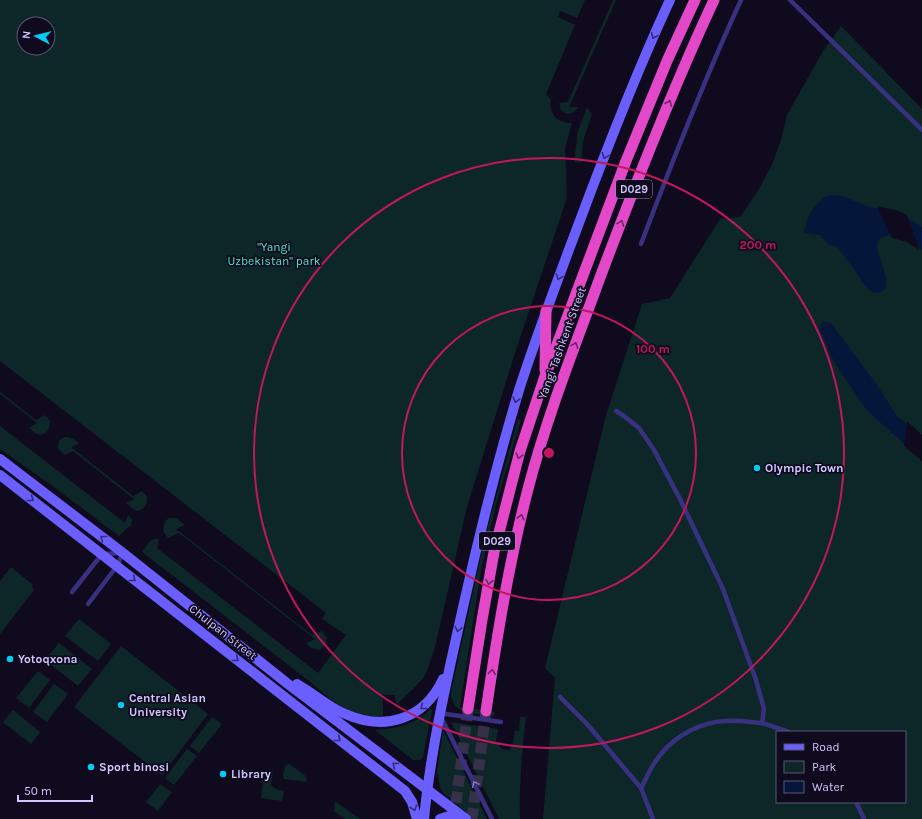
<svg xmlns="http://www.w3.org/2000/svg" width="922" height="819" viewBox="0 0 922 819" font-family="Karla,sans-serif">
	<style>
		.green { fill: #0d2728; fill-rule: evenodd }
		.water { fill: #05163b }
		.pier { fill: #0f0a1d }
		.lines { fill: none; stroke-linecap: round; stroke-linejoin: round }
		.trunk-tunnel { stroke: #36304a; stroke-width: 11; stroke-dasharray: 11 5.5; stroke-linecap: butt }
		.service { stroke: #393180; stroke-width: 4.5 }
		.secondary { stroke: #6b5eff; stroke-width: 10 }
		.trunk { stroke: #e348c8; stroke-width: 11 }
		.oneway { stroke: #342c77 }
		.oneway2 { stroke: #6e266a }
		.oneway3 { stroke: #7d74b9 }
		.ring { fill: none; stroke: #c2185b; stroke-width: 2 }
		.poi-dot { fill: #00cbf2; stroke: #0f0a1d; stroke-width: 1.5 }
		.labels { text-anchor: middle; stroke-width: 3.5; stroke-linejoin: round; paint-order: stroke }
		.shield { fill: #0f0a1d; stroke: #968ebb; stroke-width: 1 }
		.shield-label { font-size: 11px; font-weight: bold; fill: #d0c7ff }
		.park-label { font-size: 12px; fill: #4be7c9; stroke: #0f0a1d }
		.street-label { font-size: 12px; fill: #d0c7ff; stroke: #0f0a1d }
		.poi-label { font-size: 12px; font-weight: bold; fill: #d0c7ff; stroke: #0f0a1d; text-anchor: start }
		.centre { fill: #c2185b; stroke: #0f0a1d; stroke-width: 2 }
		.ring-label { font-size: 12px; text-anchor: middle; font-weight: bold; fill: #c2185b; stroke: #0f0a1d; stroke-width: 3.5; stroke-linejoin: round; paint-order: stroke }
	</style>
	<rect width="100%" height="100%" fill="#0f0a1d"/>
	<g class="green">
		<path d="M0 0H585L577 18 560 11 558 17 575 25 546 94 551 100C548 114 558 124 572 123L565 148 567 198 514 356 467 507 435 647 428 668 424 677 415 687 396 705 395 695H382V697L383 698V718C349 716 334 703 309 681L142 552C147 546 150 537 159 539L157 548 318 673 346 635 322 619 326 613 0 361ZM24 24H48V48H24Z"/>
		<path d="M613 0H616L569 107H578C575 112 571 115 565 113L561 110 559 103 568 102Z"/>
		<path d="M841 26 922 109V819H543L555 678 545 668 606 415 642 304 670 298 720 219 740 217 757 192 772 165 781 140 787 115 823 51ZM777 732H905V802H777Z"/>
		<polygon points="587,107 592,114 583,141 581,163 574,162 578,131"/>
		<path d="M0 392 36 420 45 415 50 421C50 429 48 433 40 435L35 433 29 428 37 423 0 394Z"/>
		<path d="M518 419 521 420 496 505 481 570 460 707 495 712 494 716C476 713 451 716 451 692L485 537Z"/>
		<polygon points="0,426 125,523 128,515 132,519 131,525 119,536 54,487 0,449"/>
		<path d="M65 437C71 437 75 439 79 444L71 447 133 496 142 491 147 497C147 505 145 509 137 511L133 509 126 503 134 499 73 451 65 455 58 448 59 440Z"/>
		<polygon points="169,518 176,518 185,525 176,529 312,635 322,631 327,638 326,645 320,650 311,648 306,643 315,639 179,533 168,538 163,531 165,521"/>
		<polygon points="11,567 33,585 32,587 34,590 0,634 0,581"/>
		<polygon points="79,619 111,644 98,661 65,636"/>
		<polygon points="59,643 92,669 78,686 45,660"/>
		<polygon points="121,646 208,714 162,775 74,707"/>
		<polygon points="38,671 50,680 29,708 16,698"/>
		<polygon points="54,684 68,694 47,722 33,712"/>
		<path d="M431 708 432 711 423 757 420 760H413L375 730C394 729 418 724 431 708Z"/>
		<polygon points="13,710 40,732 31,744 3,722"/>
		<polygon points="212,717 222,724 199,753 190,746"/>
		<path d="M520 717H526C522 751 519 784 520 819H499L451 722 498 729 496 741 502 749 510 750 513 743 515 730 519 731Z"/>
		<polygon points="443,730 487,819 474,819 444,794 440,787 437,772"/>
		<polygon points="187,749 197,756 174,785 165,778"/>
		<path d="M289 764 306 776 307 780 306 782 284 779C282 775 284 769 286 765Z"/>
		<polygon points="273,770 271,785 276,789 284,791 282,801 261,798 263,782"/>
		<polygon points="160,784 172,792 158,811 146,802"/>
		<polygon points="335,801 360,819 345,819 334,811"/>
	</g>
	<g class="water">
		<path d="M830 195 843 196 866 206 899 213 922 227V250C914 243 902 237 891 236 857 235 899 279 882 292L878 293 872 292 865 286 854 269 838 248 829 245 820 235 804 233C807 217 814 201 830 195Z"/>
		<polygon points="823,322 827,322 831,323 877,385 897,416 922,437 922,459 876,419 865,408 834,362 820,330 820,326"/>
	</g>
	<g class="pier">
		<polygon points="877,206 899,211 907,215 919,250 907,242 892,238"/>
		<polygon points="907,421 922,435 922,461 904,446"/>
	</g>
	<g class="lines">
		<g class="trunk-tunnel">
			<polyline points="454,819 468,709"/>
			<polyline points="472,819 486,711"/>
		</g>
		<g class="service">
			<polyline points="790,0 922,130"/>
			<path d="M641 244C672 162 704 80 741 0"/>
			<polyline points="72,592 102,554 123,553 117,566 88,604"/>
			<path d="M560 697 587 724 641 788C647 777 652 764 661 754 676 735 702 722 725 721 738 720 750 722 762 723L764 709 756 680 723 589 680 499 654 450 639 428 624 416 616 411"/>
			<polyline points="439,713 501,722"/>
			<polyline points="441,717 492,819"/>
			<polyline points="762,723 789,732"/>
			<polyline points="641,788 653,819"/>
			<polyline points="856,802 864,819"/>
		</g>
		<g class="secondary">
			<polyline points="0,459 123,553 288,684 466,819"/>
			<polyline points="0,475 405,791 412,802 417,819"/>
			<path d="M297 684C313 693 327 706 343 713 384 732 424 720 443 679"/>
			<path d="M424 819C431 746 448 675 464 603 480 531 498 460 519 390 537 334 558 279 579 223 607 148 636 73 670 0"/>
			<polyline points="440,819 449,816 463,818"/>
		</g>
		<g class="trunk">
			<polyline points="545,370 546,311"/>
			<polyline points="468,709 482,620 494,552 520,451 544,379 626,161 667,61 695,0"/>
			<path d="M486 711C497 636 509 562 528 489 547 416 575 346 601 275 636 182 672 90 714 0"/>
		</g>
	</g>
	<defs><path id="oneway-chevron" d="M-2-3.5L2.5 0L-2 3.5" fill="none" stroke-width="1.6" stroke-linecap="round" stroke-linejoin="round"/></defs>
	<g class="oneway">
		<use href="#oneway-chevron" transform="translate(654 36) rotate(114)"/>
		<use href="#oneway-chevron" transform="translate(605 156) rotate(111)"/>
		<use href="#oneway-chevron" transform="translate(559 277) rotate(110)"/>
		<use href="#oneway-chevron" transform="translate(516 400) rotate(106)"/>
		<use href="#oneway-chevron" transform="translate(31 499) rotate(38)"/>
		<use href="#oneway-chevron" transform="translate(103 538) rotate(-142)"/>
		<use href="#oneway-chevron" transform="translate(133 579) rotate(38)"/>
		<use href="#oneway-chevron" transform="translate(458 629) rotate(103)"/>
		<use href="#oneway-chevron" transform="translate(236 659) rotate(38)"/>
		<use href="#oneway-chevron" transform="translate(423 707) rotate(141)"/>
		<use href="#oneway-chevron" transform="translate(338 739) rotate(38)"/>
		<use href="#oneway-chevron" transform="translate(395 765) rotate(-143)"/>
		<use href="#oneway-chevron" transform="translate(414 808) rotate(71)"/>
	</g>
	<g class="oneway2">
		<use href="#oneway-chevron" transform="translate(669 103) rotate(-67)"/>
		<use href="#oneway-chevron" transform="translate(621 223) rotate(-69)"/>
		<use href="#oneway-chevron" transform="translate(575 345) rotate(-69)"/>
		<use href="#oneway-chevron" transform="translate(519 456) rotate(106)"/>
		<use href="#oneway-chevron" transform="translate(521 517) rotate(-76)"/>
		<use href="#oneway-chevron" transform="translate(489 582) rotate(101)"/>
		<use href="#oneway-chevron" transform="translate(492 672) rotate(-82)"/>
	</g>
	<use class="oneway3" href="#oneway-chevron" transform="translate(475 784) rotate(-116)"/>
	<g class="ring">
		<circle cx="549" cy="453" r="147"/>
		<circle cx="549" cy="453" r="295"/>
	</g>
	<g class="poi-dot">
		<circle cx="757" cy="468" r="4"/>
		<circle cx="10" cy="659" r="4"/>
		<circle cx="121" cy="705" r="4"/>
		<circle cx="91" cy="767" r="4"/>
		<circle cx="223" cy="774" r="4"/>
	</g>
	<g class="labels">
		<g class="shield">
			<rect x="616" y="180" width="36" height="18" rx="3"/>
			<rect x="479" y="532" width="36" height="18" rx="3"/>
		</g>
		<g class="shield-label">
			<text x="634" y="193">D029</text>
			<text x="497" y="545">D029</text>
		</g>
		<g class="park-label">
			<text x="274" y="251">"Yangi<tspan x="274" dy="14">Uzbekistan" park</tspan></text>
		</g>
		<g class="street-label">
			<text transform="translate(562 343) rotate(-70)" y="4">Yangi Tashkent Street</text>
			<text transform="translate(223 632) rotate(38)" y="4">Chulpan Street</text>
		</g>
		<g class="poi-label">
			<text x="765" y="472">Olympic Town</text>
			<text x="18" y="663">Yotoqxona</text>
			<text x="129" y="702">Central Asian<tspan x="129" dy="14">University</tspan></text>
			<text x="99" y="771">Sport binosi</text>
			<text x="231" y="778">Library</text>
		</g>
	</g>
	<circle cx="549" cy="453" r="6" class="centre"/>
	<g class="ring-label">
		<text x="758" y="249">200 m</text>
		<text x="653" y="353">100 m</text>
	</g>
	<rect x="776" y="731" width="130" height="72" fill="#0f0a1d" stroke="#5c5677"/>
	<rect x="784" y="744" width="20" height="6" fill="#6b5eff" stroke="#5c5677"/>
	<text x="812" y="751" font-size="12" fill="#d0c7ff">Road</text>
	<rect x="784" y="761" width="20" height="12" fill="#0d2728" stroke="#5c5677"/>
	<text x="812" y="771" font-size="12" fill="#d0c7ff">Park</text>
	<rect x="784" y="781" width="20" height="12" fill="#05163b" stroke="#5c5677"/>
	<text x="812" y="791" font-size="12" fill="#d0c7ff">Water</text>
	<g transform="translate(36 36) rotate(277)"><circle r="19" fill="#0f0a1d" stroke="#5c5677"/>
	<path d="M0-3L7 15L0 10L-7 15Z" fill="#00cbf2"/>
	<text y="-6" font-size="11" font-weight="bold" text-anchor="middle" fill="#d0c7ff">N</text>
	</g>
	<path d="M18 795v6h74v-6" fill="none" stroke="#d0c7ff" stroke-width="2"/>
	<text x="24" y="795" font-size="12" fill="#d0c7ff" stroke="#0f0a1d" stroke-width="3" paint-order="stroke">50 m</text>
</svg>
